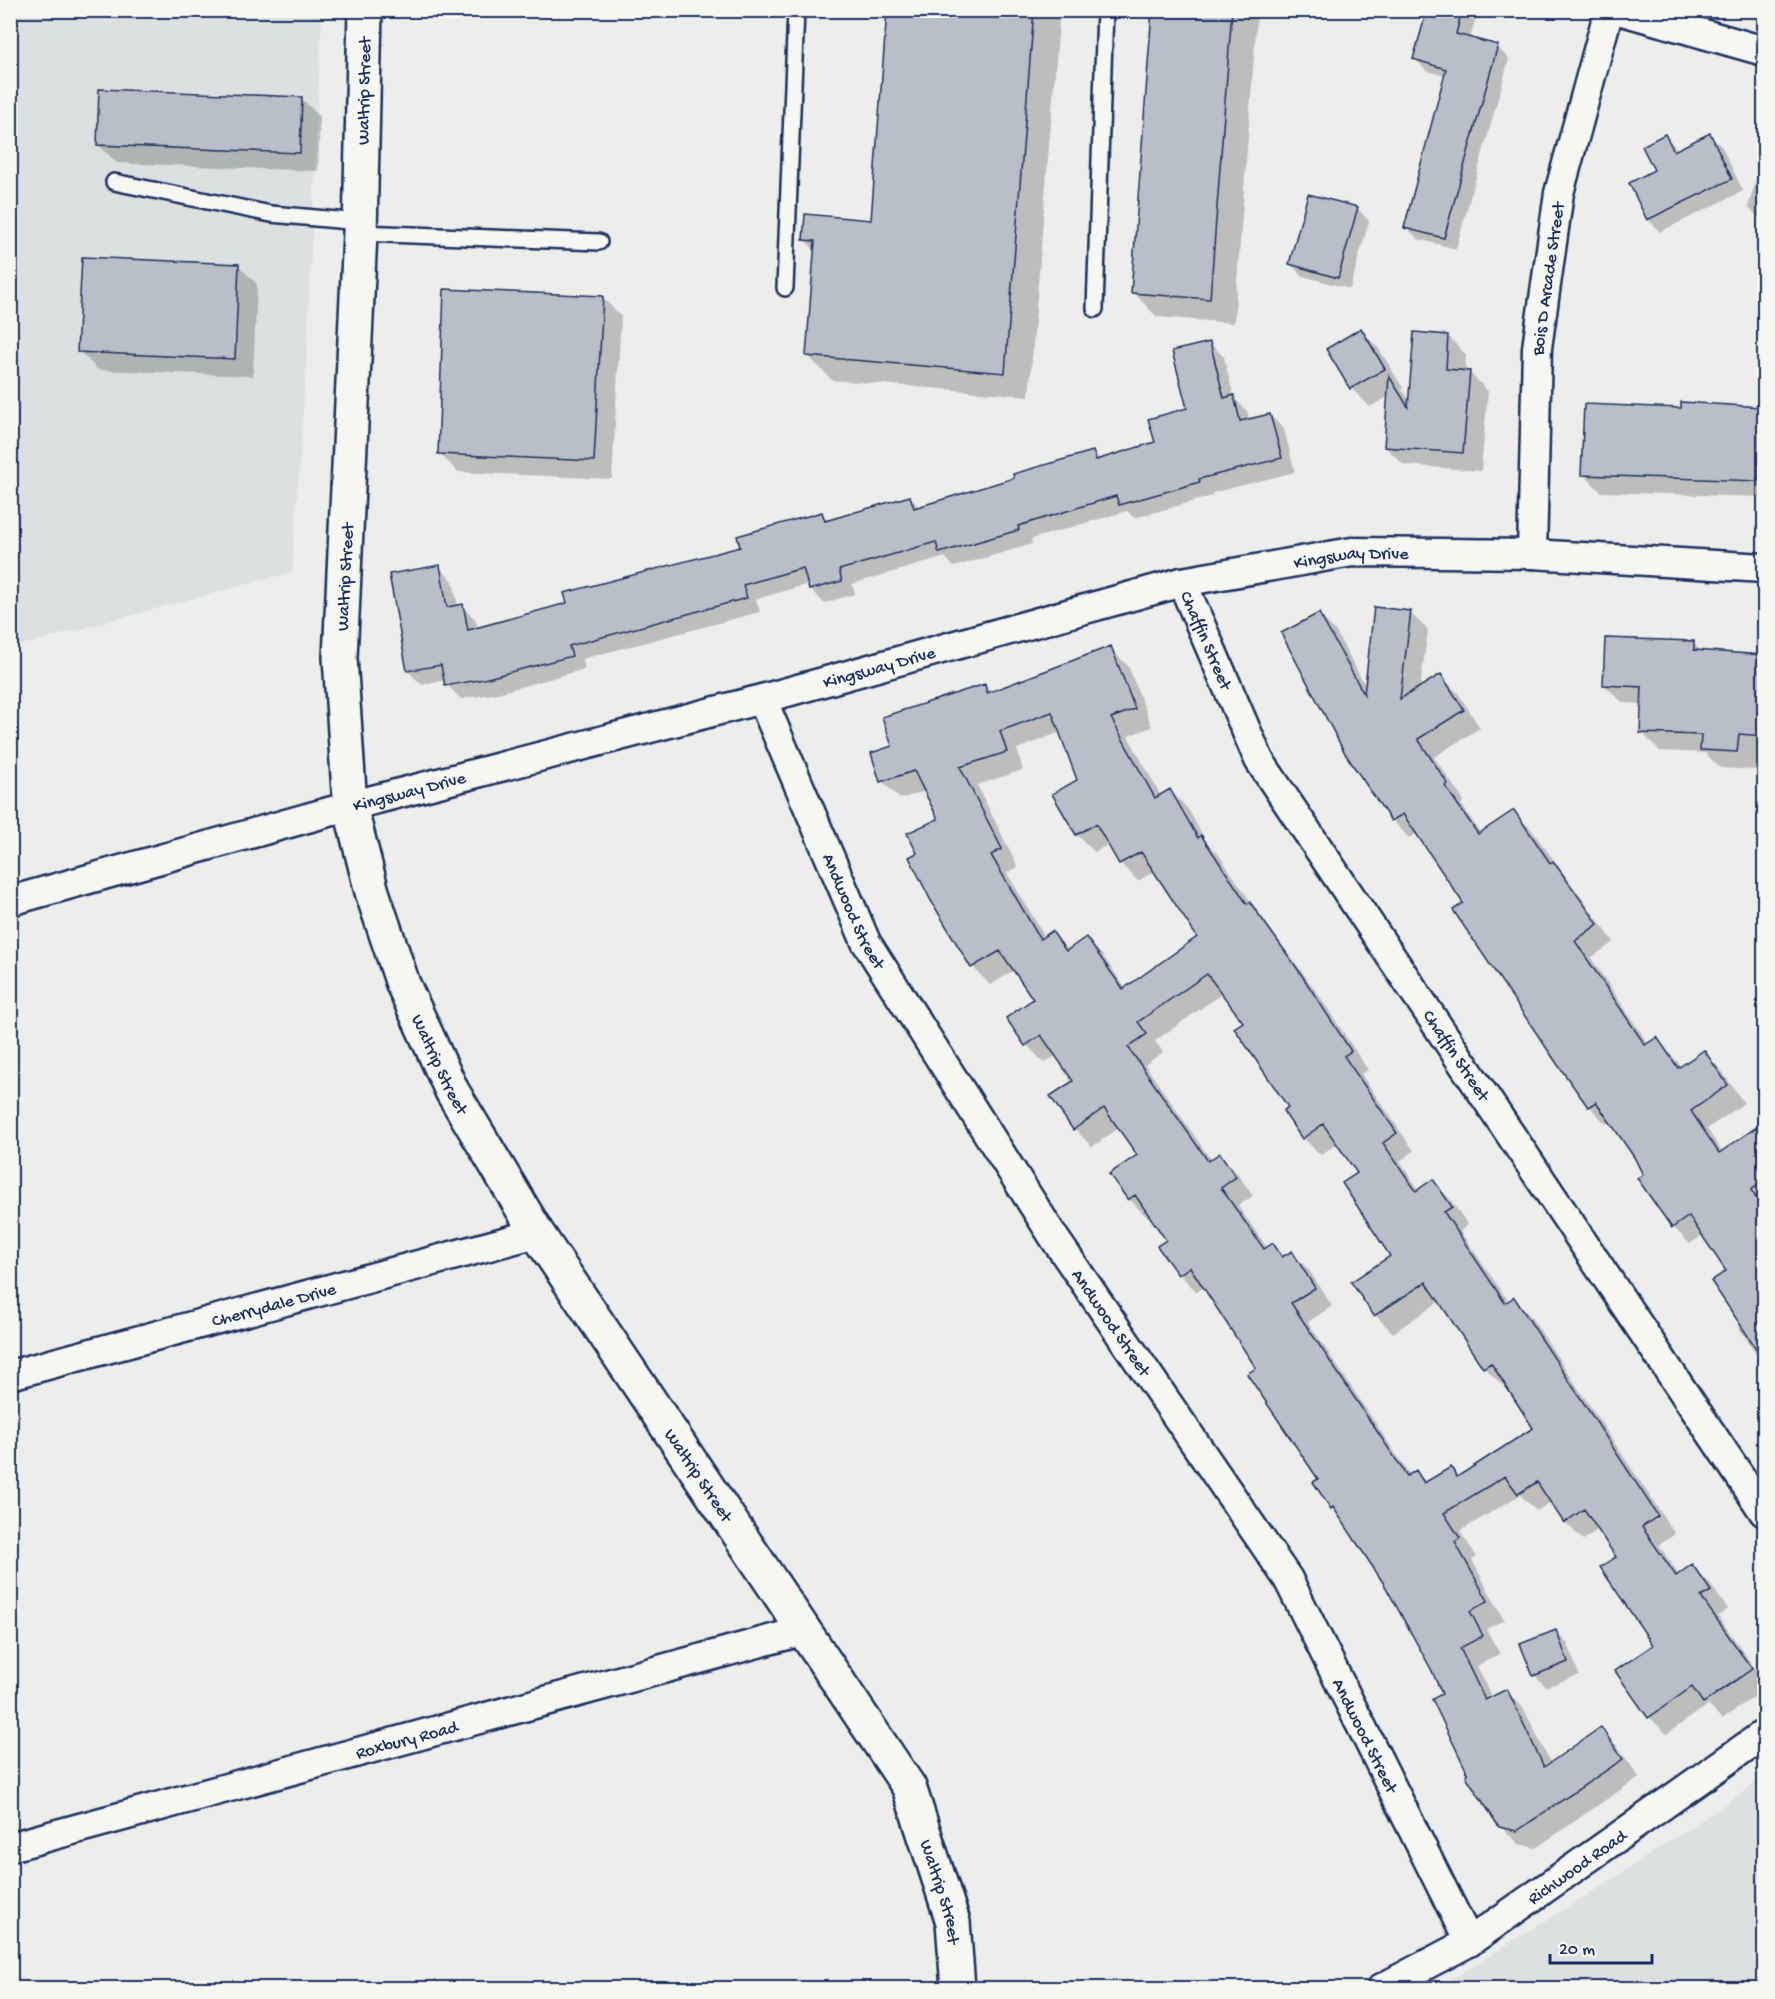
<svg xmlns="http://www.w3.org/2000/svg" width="1775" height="1999" viewBox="0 0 1775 1999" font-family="'Gochi Hand',sans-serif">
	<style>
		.built { fill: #dde0e1 }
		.shadow { fill: #0003; fill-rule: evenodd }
		.building { fill: #b9bfc8; stroke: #1b2f5e; stroke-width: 1.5; fill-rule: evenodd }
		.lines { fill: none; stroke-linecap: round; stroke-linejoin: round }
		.service-casing { stroke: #1b2f5e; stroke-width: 20 }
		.minor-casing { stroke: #1b2f5e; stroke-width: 33 }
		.tertiary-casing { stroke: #1b2f5e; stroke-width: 38 }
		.service { stroke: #f6f6f2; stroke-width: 15 }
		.minor { stroke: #f6f6f2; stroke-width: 28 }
		.tertiary { stroke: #f6f6f2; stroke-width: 33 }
		.labels { text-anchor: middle; stroke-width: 4.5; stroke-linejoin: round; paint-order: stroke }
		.street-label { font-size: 18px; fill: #1b2f5e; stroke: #f6f6f2 }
	</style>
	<rect width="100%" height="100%" fill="#edeeec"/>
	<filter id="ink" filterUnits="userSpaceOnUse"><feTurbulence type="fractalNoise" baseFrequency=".0167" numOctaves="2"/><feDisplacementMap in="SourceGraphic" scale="12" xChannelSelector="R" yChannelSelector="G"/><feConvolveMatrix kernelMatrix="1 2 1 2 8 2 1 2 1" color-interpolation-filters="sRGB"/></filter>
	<g filter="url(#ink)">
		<g class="built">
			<polygon points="11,11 322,11 306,366 292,572 11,648"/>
			<polygon points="1764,1778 1764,1988 1437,1988 1608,1882"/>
		</g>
		<g class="shadow">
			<polygon points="889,10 1060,10 1029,396 832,380 807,355 816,251 804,240 872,221"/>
			<polygon points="1154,10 1252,10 1257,16 1234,323 1157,317 1133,292"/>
			<polygon points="1429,10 1469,10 1476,17 1470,39 1497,47 1509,59 1456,249 1418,239 1406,227 1446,76 1427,71 1415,59"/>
			<polygon points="301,98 320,117 318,171 117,163 98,145"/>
			<polygon points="1709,135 1722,147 1743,191 1660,232 1648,219 1665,136 1678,150"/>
			<polygon points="1764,152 1764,223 1748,207"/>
			<polygon points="1357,208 1369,221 1350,289 1303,276 1290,264"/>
			<polygon points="238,265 257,284 253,376 98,370 79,351"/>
			<polygon points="602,297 621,316 612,479 458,472 440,454"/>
			<polygon points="1361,330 1379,349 1403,388 1401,389 1410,400 1448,336 1466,355 1465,372 1469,372 1488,391 1481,471 1404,465 1385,447 1389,396 1370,407 1351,388 1328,349"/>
			<polygon points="1210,343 1224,357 1234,398 1247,411 1250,420 1270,415 1284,429 1295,472 1212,493 1213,496 1134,518 1127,511 1031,539 1032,544 954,567 945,557 852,584 855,594 824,603 810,589 809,584 756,599 760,612 582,659 585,669 498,693 461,699 447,685 446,680 422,685 408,671 439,567 453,581 458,606 462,606 476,620 478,629 569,604 742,548 822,514 829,521 910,497 920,508 1016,479 1093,452 1101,460 1157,443 1188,409"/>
			<polygon points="1683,404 1764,409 1764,497 1601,492 1583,474 1682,409"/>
			<polygon points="1410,613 1428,630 1420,688 1440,676 1458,693 1480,728 1434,757 1464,801 1461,804 1481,834 1514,812 1531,829 1614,942 1591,958 1649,1045 1657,1039 1682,1067 1704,1052 1721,1070 1744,1103 1707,1129 1722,1152 1764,1124 1764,1365 1739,1328 1742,1325 1728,1271 1703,1235 1690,1244 1673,1227 1636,1157 1611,1121 1606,1124 1589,1106 1465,904 1417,833 1409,838 1392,820 1347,754 1319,614 1336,632 1366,687"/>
			<polygon points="1693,643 1702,652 1764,655 1764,753 1757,752 1756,770 1720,768 1705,753 1660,751 1641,732 1643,704 1623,703 1604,685"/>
			<path d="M1110 648 1128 666 1152 727 1128 736 1161 796 1170 791 1188 809 1207 843 1219 855 1257 911 1316 991 1368 1070 1361 1074 1414 1151 1400 1161 1419 1190 1433 1181 1450 1199 1468 1225 1460 1231 1509 1302 1514 1299 1531 1317 1675 1534 1659 1545 1679 1575 1692 1566 1710 1584 1728 1609 1718 1616 1764 1681V1690L1722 1719 1708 1705 1667 1734 1649 1717 1655 1645 1618 1557 1599 1529 1583 1540 1565 1522 1551 1502 1537 1511 1520 1495 1460 1531 1477 1557 1472 1560 1504 1620 1486 1629 1500 1654 1477 1666 1492 1698 1507 1691 1524 1709 1551 1764 1600 1729 1618 1747 1639 1777 1536 1848 1519 1844 1500 1826 1470 1774 1444 1695 1432 1668 1386 1583 1344 1520 1332 1508 1320 1479 1258 1368 1204 1287 1197 1292 1179 1274 1168 1240 1150 1214 1147 1217 1129 1199 1139 1155 1119 1128 1092 1147 1075 1129V1081L1057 1055 1044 1063 1027 1045 1008 1018 1035 1000 1015 970 990 985 973 967 931 898 919 854 940 819 926 791 900 799 882 781 894 747 984 686 991 693ZM1061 732 1079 781 1077 835 1095 852 1109 844 1120 863 1138 881 1155 871 1199 937 1126 989 1103 956 1086 939 1069 950 1051 933 1045 937 1007 873 1018 867 977 785 1023 770 1017 749ZM1223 993 1245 1023 1303 1138 1321 1155 1338 1143 1359 1173 1392 1256 1375 1315 1393 1333 1440 1301 1484 1367 1502 1385 1506 1383 1535 1429 1459 1477 1451 1469 1427 1483 1416 1472 1410 1475 1308 1322 1332 1306 1309 1270 1291 1252 1285 1257 1273 1245 1268 1249 1238 1206 1253 1196 1237 1173 1219 1155 1212 1161 1145 1065 1163 1052 1155 1041Z"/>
			<polygon points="1555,1632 1568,1644 1579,1675 1546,1687 1534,1675"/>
		</g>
		<g class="building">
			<polygon points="887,10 1034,10 1005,373 806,356 815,241 803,240 805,214 871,220"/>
			<polygon points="1152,10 1232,10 1210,299 1131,293"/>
			<polygon points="1427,10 1462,10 1456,34 1498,45 1444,238 1404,228 1446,69 1413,59"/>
			<polygon points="99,89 302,97 300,153 97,145"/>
			<polygon points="1710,133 1732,179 1647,220 1629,183 1654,170 1642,146 1665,134 1674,151"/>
			<polygon points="1308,194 1358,207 1338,278 1289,264"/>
			<polygon points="82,257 239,264 235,359 77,352"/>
			<polygon points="444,289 603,296 594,461 438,454"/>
			<polygon points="1361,328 1385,369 1350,389 1326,349"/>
			<polygon points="1414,332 1448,335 1446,369 1470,371 1463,453 1384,447 1389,376 1408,407"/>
			<polygon points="1210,342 1224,398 1234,395 1240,421 1270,414 1282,458 1199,479 1200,482 1119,505 1116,496 1018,526 1019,530 939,553 936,542 839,570 842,581 809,590 803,568 743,585 747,598 569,646 572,656 484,679 445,686 441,665 407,671 389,574 440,565 447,607 463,604 468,630 567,603 564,593 740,547 737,536 822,512 825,521 910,496 914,508 1014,478 1013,474 1093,451 1096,460 1155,442 1148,419 1187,408 1172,351"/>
			<polygon points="1681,402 1762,407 1758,481 1581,475 1584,404 1681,408"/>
			<polygon points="1374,607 1411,611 1400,699 1441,674 1464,710 1418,739 1448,784 1445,786 1478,834 1514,810 1550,863 1553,861 1598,924 1575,941 1645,1045 1657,1037 1678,1068 1704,1050 1728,1085 1691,1111 1719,1153 1764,1122 1764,1181 1751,1190 1764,1210 1764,1360 1711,1281 1726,1271 1689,1216 1672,1228 1637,1178 1643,1175 1634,1157 1596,1102 1588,1107 1558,1065 1453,910 1463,903 1403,814 1391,821 1346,755 1281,633 1319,613 1364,694"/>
			<polygon points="1605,638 1694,641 1694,650 1764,655 1764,736 1739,734 1737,752 1700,750 1701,735 1640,733 1642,687 1603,685"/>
			<path d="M1111 646 1135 709 1111 718 1155 798 1170 789 1198 838 1201 835 1247 904 1250 902 1299 971 1351 1051 1344 1056 1397 1133 1383 1143 1416 1191 1433 1179 1452 1207 1444 1212 1505 1303 1514 1297 1658 1516 1642 1527 1676 1576 1692 1564 1711 1591 1701 1597 1752 1669 1703 1703 1692 1687 1648 1718 1615 1671 1653 1645 1600 1567 1616 1557 1584 1509 1564 1523 1537 1482 1518 1494 1505 1476 1444 1513 1460 1538 1455 1542 1488 1601 1470 1611 1483 1636 1460 1648 1485 1700 1507 1689 1544 1767 1601 1727 1623 1759 1517 1831 1499 1827 1466 1776 1468 1774 1432 1699 1442 1694 1431 1669 1384 1584 1333 1507 1331 1509 1313 1482 1318 1479 1247 1374 1256 1368 1190 1267 1178 1275 1157 1246 1166 1240 1135 1195 1128 1200 1109 1174 1137 1155 1104 1108 1073 1130 1050 1096 1073 1081 1041 1035 1025 1046 1006 1018 1033 999 1000 951 971 968 930 899 909 857 917 853 907 833 938 819 914 771 880 782 871 753 892 746 882 717 985 684 987 693ZM1052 712 1077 780 1052 794 1076 835 1096 824 1119 864 1141 852 1197 937 1123 989 1086 937 1066 951 1052 931 1040 939 991 855 1002 849 960 767 1007 752 1000 731ZM1207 974 1243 1022 1234 1028 1288 1107 1283 1111 1302 1139 1323 1124 1357 1173 1342 1183 1390 1256 1351 1282 1374 1316 1426 1282 1483 1368 1491 1363 1533 1428 1457 1477 1451 1467 1424 1483 1416 1470 1407 1476 1291 1303 1315 1288 1292 1251 1282 1257 1273 1243 1264 1249 1221 1188 1236 1177 1220 1153 1208 1161 1128 1047 1147 1034 1138 1022Z"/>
			<polygon points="1556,1630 1568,1662 1533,1676 1520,1644"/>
		</g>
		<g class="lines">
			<defs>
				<g id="service">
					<polyline points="114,182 271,214 360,222"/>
					<polyline points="360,233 599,242"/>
					<polyline points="785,288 796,10"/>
					<polyline points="1095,309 1105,10"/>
				</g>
				<g id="minor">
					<polyline points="1619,10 1764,51"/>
					<path id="s1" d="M1532 554 1537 348 1559 193 1609 10"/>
					<path id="s2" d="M1182 582 1259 760 1764 1512"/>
					<path id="s3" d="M762 699 866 942 1055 1239 1288 1579 1469 1942"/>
					<path id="s4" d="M10 901 350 806 762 699 1182 582 1352 552 1532 554 1764 568"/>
					<path id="s5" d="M10 1375 537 1233"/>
					<path id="s6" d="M10 1847 802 1631"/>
					<path id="s7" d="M1382 1988 1469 1942 1764 1734"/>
				</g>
				<g id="tertiary">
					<path id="s8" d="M365 10 360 233 340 658 350 806 372 892 403 984 452 1091 537 1233 909 1787 953 1922 958 1988"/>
				</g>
			</defs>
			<use href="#service" class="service-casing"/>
			<use href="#minor" class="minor-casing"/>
			<use href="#tertiary" class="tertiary-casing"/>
			<use href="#service" class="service"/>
			<use href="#minor" class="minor"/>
			<use href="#tertiary" class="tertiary"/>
		</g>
	</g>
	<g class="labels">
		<g class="street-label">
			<text transform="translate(363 91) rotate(-89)" y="6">Waltrip Street</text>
			<text dy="6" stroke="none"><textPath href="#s1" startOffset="276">Bois D Arcade Street</textPath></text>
			<text dy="6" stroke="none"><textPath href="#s4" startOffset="1386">Kingsway Drive</textPath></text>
			<text transform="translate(344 577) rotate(-87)" y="6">Waltrip Street</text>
			<text dy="6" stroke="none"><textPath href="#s2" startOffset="63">Chaffin Street</textPath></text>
			<text dy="6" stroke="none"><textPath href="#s4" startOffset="900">Kingsway Drive</textPath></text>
			<text dy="6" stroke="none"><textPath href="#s4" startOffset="414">Kingsway Drive</textPath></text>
			<text dy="6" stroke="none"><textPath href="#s3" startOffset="231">Andwood Street</textPath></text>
			<text dy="6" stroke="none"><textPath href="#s2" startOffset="549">Chaffin Street</textPath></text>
			<text dy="6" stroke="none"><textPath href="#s8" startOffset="1071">Waltrip Street</textPath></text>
			<text dy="6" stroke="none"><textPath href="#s5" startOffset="273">Cherrydale Drive</textPath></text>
			<text dy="6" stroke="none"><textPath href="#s3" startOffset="717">Andwood Street</textPath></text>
			<text dy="6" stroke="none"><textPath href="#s8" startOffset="1557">Waltrip Street</textPath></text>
			<text dy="6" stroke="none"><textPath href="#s3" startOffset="1203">Andwood Street</textPath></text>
			<text dy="6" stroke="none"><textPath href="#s6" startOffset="411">Roxbury Road</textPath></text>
			<text dy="6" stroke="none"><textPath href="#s7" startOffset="230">Richwood Road</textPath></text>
			<text dy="6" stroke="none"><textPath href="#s8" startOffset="2043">Waltrip Street</textPath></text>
		</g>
	</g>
	<rect width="1775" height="1999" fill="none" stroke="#f6f6f2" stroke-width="36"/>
	<rect x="18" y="18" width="1739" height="1963" fill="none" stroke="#1b2f5e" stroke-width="2" filter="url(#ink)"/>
	<path d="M1550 1954v9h102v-9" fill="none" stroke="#1b2f5e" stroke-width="3"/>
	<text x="1559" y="1954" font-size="18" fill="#1b2f5e" stroke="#f6f6f2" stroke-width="4.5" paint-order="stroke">20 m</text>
</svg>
